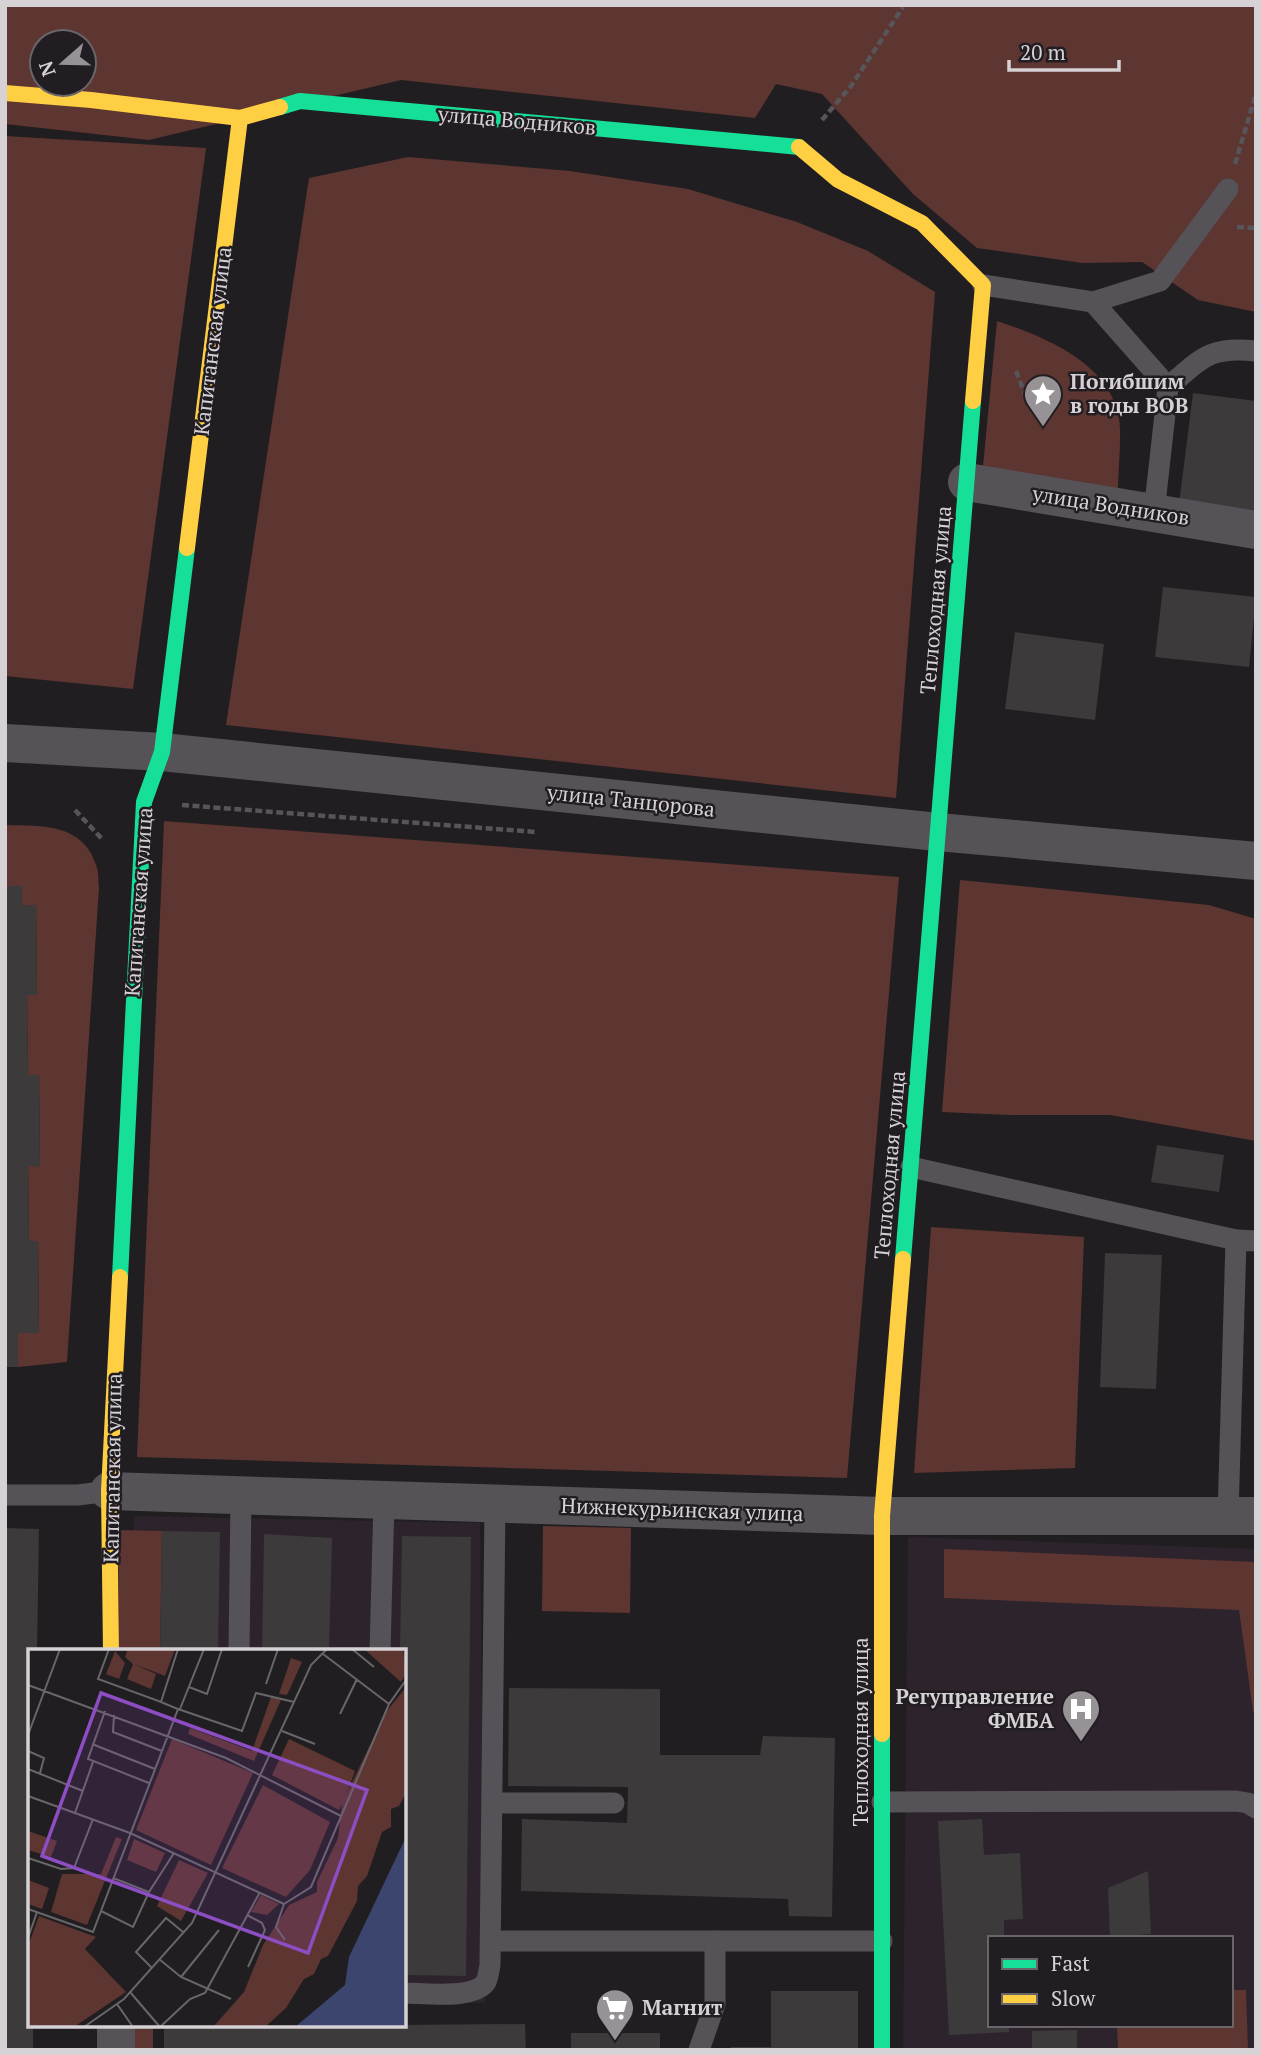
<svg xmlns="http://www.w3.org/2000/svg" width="1261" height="2055" viewBox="0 0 1261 2055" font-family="'PT Serif',serif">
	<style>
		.built { fill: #2d232c; fill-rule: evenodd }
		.green { fill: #5d3531; fill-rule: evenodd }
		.building { fill: #3c3a3b }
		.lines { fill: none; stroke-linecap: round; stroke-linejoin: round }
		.path { stroke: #57555a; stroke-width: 4.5; stroke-dasharray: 7 3.5; stroke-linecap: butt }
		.lane { stroke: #555258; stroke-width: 21 }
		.street { stroke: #555258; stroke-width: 38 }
		.fast { stroke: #16e098; stroke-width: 16 }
		.slow { stroke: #ffcf43; stroke-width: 16 }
		.labels { text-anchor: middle; stroke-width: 5; stroke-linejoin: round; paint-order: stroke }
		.street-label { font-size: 21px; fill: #d5d1d4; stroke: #221d22 }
		.poi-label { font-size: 21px; font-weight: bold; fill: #d5d1d4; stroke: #221d22; text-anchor: start }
		.inset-road { fill: none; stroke: #696669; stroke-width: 2 }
		.view { fill: #8d4dc3; fill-opacity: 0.15; stroke: #8d4dc3; stroke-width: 3.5 }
		.inset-edge { fill: none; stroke: #d5d1d4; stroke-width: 3.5 }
	</style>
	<rect width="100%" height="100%" fill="#211e21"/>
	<g class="built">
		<polygon points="134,1516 480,1523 485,2003 404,2003 404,1651 135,1651"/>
		<path d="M908 1537 1256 1549V2050H903ZM990 1938H1231V2025H990Z"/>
	</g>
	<g class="green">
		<path d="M5 5H1256V312L1198 300 1142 262 1083 263 977 248 913 194 822 94 776 84 755 118 401 80 149 140 5 124ZM42 42H84V84H42Z"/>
		<polygon points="5,136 206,148 133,689 5,676"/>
		<polygon points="408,157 570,171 688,189 797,222 868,251 935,292 896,798 226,725 309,178"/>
		<path d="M997 321C1043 336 1110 363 1119 418 1122 441 1118 467 1118 490L983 466Z"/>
		<polygon points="164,821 899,877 847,1478 137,1457"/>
		<path d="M5 825C41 826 83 823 96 865 99 872 98 881 99 888L67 1362 18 1367V1333L39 1332 38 1242 29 1241 28 1166H40L39 1075H28L27 995H37L36 905H22L5 886Z"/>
		<polygon points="960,880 1209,905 1256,919 1256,1141 1110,1115 1009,1115 942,1112"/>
		<polygon points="931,1227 1084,1237 1075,1468 914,1473"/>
		<polygon points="543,1526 631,1528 630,1613 542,1611"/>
		<polygon points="118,1530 162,1531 160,1651 119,1651"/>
		<polygon points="944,1549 1256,1562 1256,1717 1253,1711 1239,1610 944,1598"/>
		<polygon points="1231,1990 1246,1990 1248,2050 1118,2050 1117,2025 1231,2025"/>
		<rect x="132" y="2025" width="21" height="25"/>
	</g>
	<g class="building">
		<polygon points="1193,393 1256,401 1256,514 1179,504"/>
		<polygon points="1163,587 1256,597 1249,667 1155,657"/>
		<polygon points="1015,632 1104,644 1095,720 1005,709"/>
		<polygon points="5,886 22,886 22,905 36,905 37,995 27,995 28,1075 39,1075 40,1167 28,1166 29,1241 38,1241 39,1333 18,1333 18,1367 5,1367"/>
		<polygon points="1157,1145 1224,1155 1219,1192 1151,1182"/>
		<polygon points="1105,1253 1162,1255 1156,1389 1100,1387"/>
		<polygon points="5,1528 39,1529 37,1651 30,1651 30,2025 33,2025 33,2050 5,2050"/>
		<polygon points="162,1531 220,1532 218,1651 160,1651"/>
		<polygon points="264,1534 332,1538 329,1651 262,1651"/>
		<polygon points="402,1536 471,1537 466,1976 404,1975 404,1651 400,1651"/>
		<polygon points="509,1688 660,1689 660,1755 760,1755 763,1736 835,1738 832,1917 789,1916 788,1899 521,1891 522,1819 627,1823 628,1787 508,1786"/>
		<polygon points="982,1819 984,1855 1020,1853 1023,1919 1004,1920 1004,1938 990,1938 990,2025 1009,2025 1009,2032 949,2035 938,1821"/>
		<polygon points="1148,1871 1151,1934 1110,1937 1108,1888"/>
		<polygon points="771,1991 858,1991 858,2050 731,2050 731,2047 771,2047"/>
		<polygon points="525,2024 526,2050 164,2050 164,2027"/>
		<polygon points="1077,2030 1077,2050 1032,2050 1032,2031"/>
		<rect x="571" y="2033" width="89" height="17"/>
	</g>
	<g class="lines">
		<g class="path">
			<polyline points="822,120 851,86 903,7"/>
			<polyline points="1235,164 1256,94"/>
			<polyline points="1237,227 1256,228"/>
			<polyline points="1016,371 1029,405"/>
			<polyline points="182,805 536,832"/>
			<polyline points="75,810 103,840"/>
		</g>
		<g class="lane">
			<polyline points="983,285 1093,302 1160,281 1228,189"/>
			<polyline points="1093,302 1168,387"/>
			<path d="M1154 513 1168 387C1202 358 1209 346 1256 351"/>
			<polyline points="911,1167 1236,1240"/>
			<polyline points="5,1495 78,1495 109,1491"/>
			<polyline points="1228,1516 1236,1240 1256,1241"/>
			<polyline points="239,1651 241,1496"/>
			<polyline points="380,1651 384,1500"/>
			<polyline points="882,1802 1236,1801 1248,1803 1256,1808"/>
			<polyline points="493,1803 614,1803"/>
			<polyline points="491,1941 882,1941"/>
			<path d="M404 1993C424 1993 474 2000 486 1982 488 1978 489 1970 490 1965L495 1503"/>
			<polyline points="699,2050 715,2004 715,1941"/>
		</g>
		<g class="street">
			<polyline points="967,482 1256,530"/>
			<polyline points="5,743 162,752 938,832 1256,861"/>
			<polyline points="109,1491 882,1516 1256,1516"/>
			<polyline points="116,2025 116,2050"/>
		</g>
		<g class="fast">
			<polyline points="280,107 300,101 799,147"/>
			<polyline points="903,1259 973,401"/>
			<polyline points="120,1277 144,802 162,752 187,548"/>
			<polyline points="882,1734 882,2050"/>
		</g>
		<g class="slow">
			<polyline points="5,93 91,100 240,118 280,107"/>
			<polyline points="799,147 838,180 922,223 983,285 973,401"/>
			<polyline points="187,548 240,118"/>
			<polyline points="111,1651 109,1491 120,1277"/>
			<polyline points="882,1734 882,1516 903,1259"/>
		</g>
	</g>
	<defs>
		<symbol id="sight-pin" viewBox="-11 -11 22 30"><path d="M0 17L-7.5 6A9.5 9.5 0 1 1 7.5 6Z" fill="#969295" stroke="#221d22"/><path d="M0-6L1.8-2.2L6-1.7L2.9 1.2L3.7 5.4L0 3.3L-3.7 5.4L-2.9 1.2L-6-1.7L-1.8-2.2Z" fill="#fff"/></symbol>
		<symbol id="hospital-pin" viewBox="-11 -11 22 30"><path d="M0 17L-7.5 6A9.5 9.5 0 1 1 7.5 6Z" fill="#969295" stroke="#221d22"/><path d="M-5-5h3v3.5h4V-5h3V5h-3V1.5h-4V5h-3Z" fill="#fff"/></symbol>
		<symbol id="supermarket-pin" viewBox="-11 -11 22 30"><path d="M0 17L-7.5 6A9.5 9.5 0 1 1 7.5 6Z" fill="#969295" stroke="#221d22"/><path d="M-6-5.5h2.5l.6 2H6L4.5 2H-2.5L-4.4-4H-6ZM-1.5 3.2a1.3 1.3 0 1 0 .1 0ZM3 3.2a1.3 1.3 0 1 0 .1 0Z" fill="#fff"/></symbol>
	</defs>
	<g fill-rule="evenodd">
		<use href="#sight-pin" x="1021" y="372" width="44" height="60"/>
		<use href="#hospital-pin" x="1059" y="1687" width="44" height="60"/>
		<use href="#supermarket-pin" x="593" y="1986" width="44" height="60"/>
	</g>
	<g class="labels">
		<g class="street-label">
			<text transform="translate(517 121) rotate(5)" y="7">улица Водников</text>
			<text transform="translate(213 341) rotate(-83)" y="7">Капитанская улица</text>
			<text transform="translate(1111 506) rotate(9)" y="7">улица Водников</text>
			<text transform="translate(936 600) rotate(-85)" y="7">Теплоходная улица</text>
			<text transform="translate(631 801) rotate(6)" y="7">улица Танцорова</text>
			<text transform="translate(139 902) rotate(-86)" y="7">Капитанская улица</text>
			<text transform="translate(890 1165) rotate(-85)" y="7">Теплоходная улица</text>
			<text transform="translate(113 1468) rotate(-89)" y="7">Капитанская улица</text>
			<text transform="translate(682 1510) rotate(2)" y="7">Нижнекурьинская улица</text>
			<text transform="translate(861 1732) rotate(-90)" y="7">Теплоходная улица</text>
		</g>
		<g class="poi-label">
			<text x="1070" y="389">Погибшим<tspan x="1070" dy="24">в годы ВОВ</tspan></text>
			<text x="1054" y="1704" text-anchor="end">Регуправление<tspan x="1054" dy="24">ФМБА</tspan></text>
			<text x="642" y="2015">Магнит</text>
		</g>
	</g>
	<g transform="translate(28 1649)">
		<rect width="378" height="378" fill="#211e21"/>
		<path d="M100 0 130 1 147 0 137 27 106 15 128 25 123 40 99 30 105 15 97 8ZM336 0H375L378 25 373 33ZM87 2 97 14 91 30 78 25ZM263 9 274 13 259 46 251 45ZM378 38V144L371 157 363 160V178L354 183 339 227 330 237 329 252 300 307 293 310 286 325 276 330 258 359 237 378H185L216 343 235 296 261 256 289 243V233L310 189 314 155 311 161 244 126 261 90 327 122 318 146 358 63ZM243 48 253 51 226 112 160 85 162 79 224 102ZM144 90 225 124 183 216 108 181ZM235 136 302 173 282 221 258 248 194 219ZM0 182 29 192 23 208 0 201ZM88 188 94 190 59 276 23 263 34 225H73ZM106 190 137 204 128 223 99 211ZM151 211 180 224 153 272 129 257ZM0 231 21 239 14 260 0 255ZM233 246 251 255 239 266 223 263ZM11 267 68 288 57 300 98 343 46 378H0V297Z" fill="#5d3531"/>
		<path d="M378 188V378H267L317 336 321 308Z" fill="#3c456d"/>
		<path class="inset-road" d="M81 0 70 30 133 53 150 0M324 0 346 18M295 5 361 55M238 35 250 0M0 36 198 109 313 167M161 38 179 45 194 0M150 60 214 82 228 44 266 53M152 60 176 0M77 62 60 110 121 134M312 65 329 30M86 66 85 83 134 102M254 82 287 95M0 86 32 0M64 95 127 120M0 102 16 109 12 124M0 120 55 142M0 147 102 184 256 255M47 164 65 113M0 209 33 220 46 219 65 170M121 243 146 204M256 255 283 238 361 55 378 31M256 255 248 278 257 291M0 260 65 283 150 60 133 53M73 262 105 278 121 243 85 229M219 266 234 274 237 281 220 318M0 289 9 263M131 310 153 328 203 350M124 319 108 303 138 269 155 283M153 328 191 281M102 343 132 378M89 355 105 378M56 378 96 350 164 274 283 16 299 0M132 378 162 350 177 344 232 243"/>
		<path class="view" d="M73 44 339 141 280 304 14 207Z"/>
		<rect width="378" height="378" class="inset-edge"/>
	</g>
	<rect width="1261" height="2055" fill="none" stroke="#d5d1d4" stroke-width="14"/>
	<rect x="988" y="1936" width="245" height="91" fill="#221d22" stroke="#6a6569" stroke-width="2"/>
	<rect x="1002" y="1959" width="35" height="10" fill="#16e098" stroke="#6a6569" stroke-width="2"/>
	<text x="1051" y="1971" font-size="21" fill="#d5d1d4">Fast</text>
	<rect x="1002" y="1994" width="35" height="10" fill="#ffcf43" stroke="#6a6569" stroke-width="2"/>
	<text x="1051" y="2006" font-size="21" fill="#d5d1d4">Slow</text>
	<g transform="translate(63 63) rotate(250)"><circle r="33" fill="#221d22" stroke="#6a6569" stroke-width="2"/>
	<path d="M0-5L12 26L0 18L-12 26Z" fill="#969295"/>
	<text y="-10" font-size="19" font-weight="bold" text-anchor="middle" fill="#d5d1d4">N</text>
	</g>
	<path d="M1009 60v10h110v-10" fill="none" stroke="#d5d1d4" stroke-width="3.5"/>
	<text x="1020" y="60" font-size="21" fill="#d5d1d4" stroke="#221d22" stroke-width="5" paint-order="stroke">20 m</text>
</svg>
